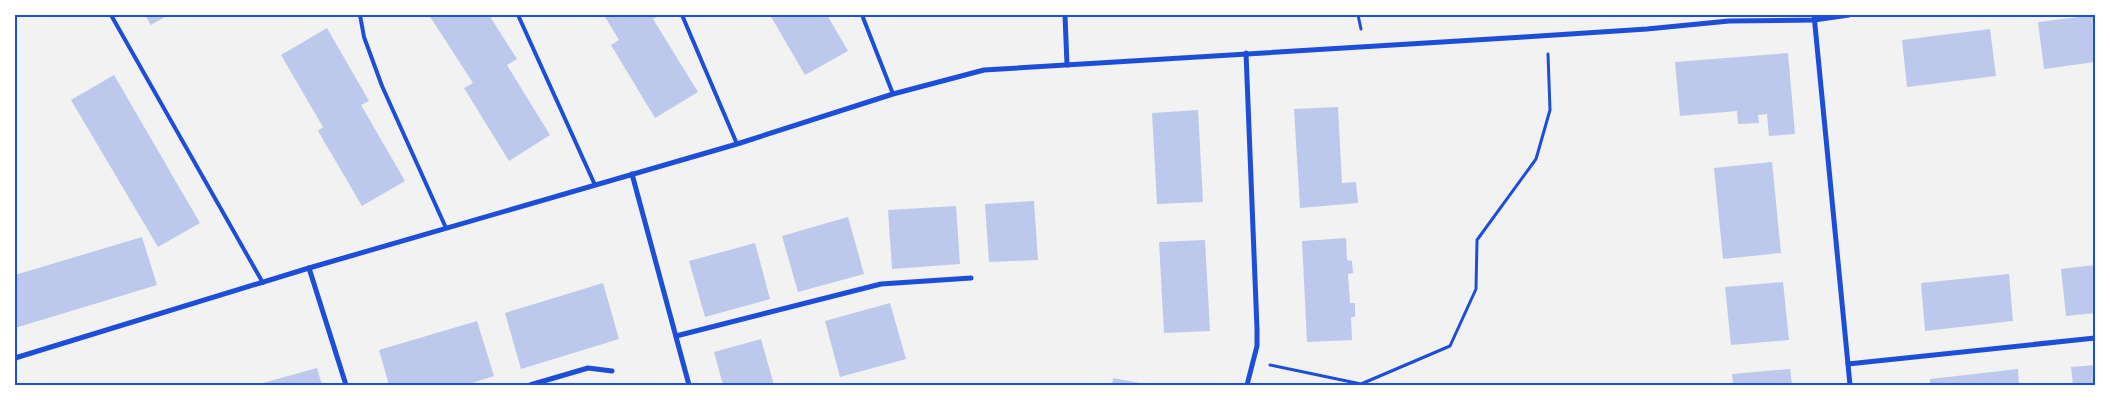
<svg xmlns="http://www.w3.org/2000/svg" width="2110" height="400" viewBox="0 0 2110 400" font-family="'IBM Plex Sans',sans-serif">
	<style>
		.building { fill: #bdc9ec }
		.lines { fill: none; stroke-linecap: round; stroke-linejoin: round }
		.path { stroke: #1d4ed8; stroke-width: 3 }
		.service { stroke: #1d4ed8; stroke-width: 4 }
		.minor { stroke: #1d4ed8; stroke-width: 5 }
		.neatline { fill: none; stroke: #1d4ed8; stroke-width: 2 }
	</style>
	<rect width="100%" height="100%" fill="#f2f2f2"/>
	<g class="building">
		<polygon points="145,15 168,15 151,25"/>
		<polygon points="429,15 489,15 517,59 507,65 550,135 509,161 464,88 473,83"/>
		<polygon points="604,15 660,15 653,19 698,92 655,118 611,45 619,40"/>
		<polygon points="770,15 827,15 848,51 805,75"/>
		<polygon points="2095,15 2095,62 2044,69 2038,22"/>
		<polygon points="327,28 369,101 361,105 405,181 362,206 318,131 323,127 281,55"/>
		<polygon points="1990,29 1996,76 1907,87 1902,40"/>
		<polygon points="1788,53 1795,134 1769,136 1767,114 1758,115 1759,123 1738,124 1737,111 1680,116 1675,62"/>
		<polygon points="114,75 200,223 158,247 71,100"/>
		<polygon points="1338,107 1342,183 1356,182 1358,203 1300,208 1294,109"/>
		<polygon points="1198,110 1203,202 1157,204 1152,113"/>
		<polygon points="1772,162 1781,253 1723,259 1714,168"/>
		<polygon points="1034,201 1038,260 989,262 985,204"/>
		<polygon points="956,206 960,264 892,269 888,210"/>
		<polygon points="848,217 864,274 798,292 782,236"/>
		<polygon points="142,237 157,285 15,328 15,275"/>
		<polygon points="1346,238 1347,260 1352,261 1353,273 1348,274 1350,303 1355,303 1355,317 1351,317 1352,340 1307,342 1302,241"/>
		<polygon points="1205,240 1210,331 1164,333 1159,242"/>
		<polygon points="755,243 770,299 705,317 689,261"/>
		<polygon points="2095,265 2095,313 2066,316 2061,269"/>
		<polygon points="2009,274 2013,321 1925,331 1921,283"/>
		<polygon points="1783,282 1789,340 1731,345 1725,287"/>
		<polygon points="603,283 619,339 521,369 505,313"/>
		<polygon points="890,303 906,359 840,377 825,321"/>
		<polygon points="477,321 494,376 466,385 389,385 379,350"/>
		<polygon points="761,339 774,385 723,385 714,352"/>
		<polygon points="2095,365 2095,385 2073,385 2071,367"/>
		<polygon points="317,368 322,385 259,385 259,384"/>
		<polygon points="1790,369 1792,385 1733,385 1732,374"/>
		<polygon points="2018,369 2019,385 1930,385 1930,379"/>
		<polygon points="1113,378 1145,384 1145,385 1112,385"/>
	</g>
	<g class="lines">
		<g class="path">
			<polyline points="1358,15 1361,29"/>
			<polyline points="1270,365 1361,384 1450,346 1476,289 1477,240 1536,159 1550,110 1548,54"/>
		</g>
		<g class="service">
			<polyline points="111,15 263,283"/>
			<polyline points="360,15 364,37 382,86 446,228"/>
			<polyline points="518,15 595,185"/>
			<polyline points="682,15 737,144"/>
			<polyline points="862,15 893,94"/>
		</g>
		<g class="minor">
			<polyline points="1065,15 1067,65"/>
			<polyline points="1814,15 1850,385"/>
			<polyline points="1246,53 1257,329 1257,346 1247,385"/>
			<polyline points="632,174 689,385"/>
			<polyline points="309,268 346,385"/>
			<polyline points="676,336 881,284 971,278"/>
			<polyline points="15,358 309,268 737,144 893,94 984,70 1524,37 1647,29 1729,21 1814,20 1849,15"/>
			<polyline points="1848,364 2095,338"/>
			<polyline points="530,385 588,368 612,371"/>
		</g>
	</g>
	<rect width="2110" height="400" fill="none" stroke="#ffffff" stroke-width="32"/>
	<rect x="16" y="16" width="2078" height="368" class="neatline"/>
</svg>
